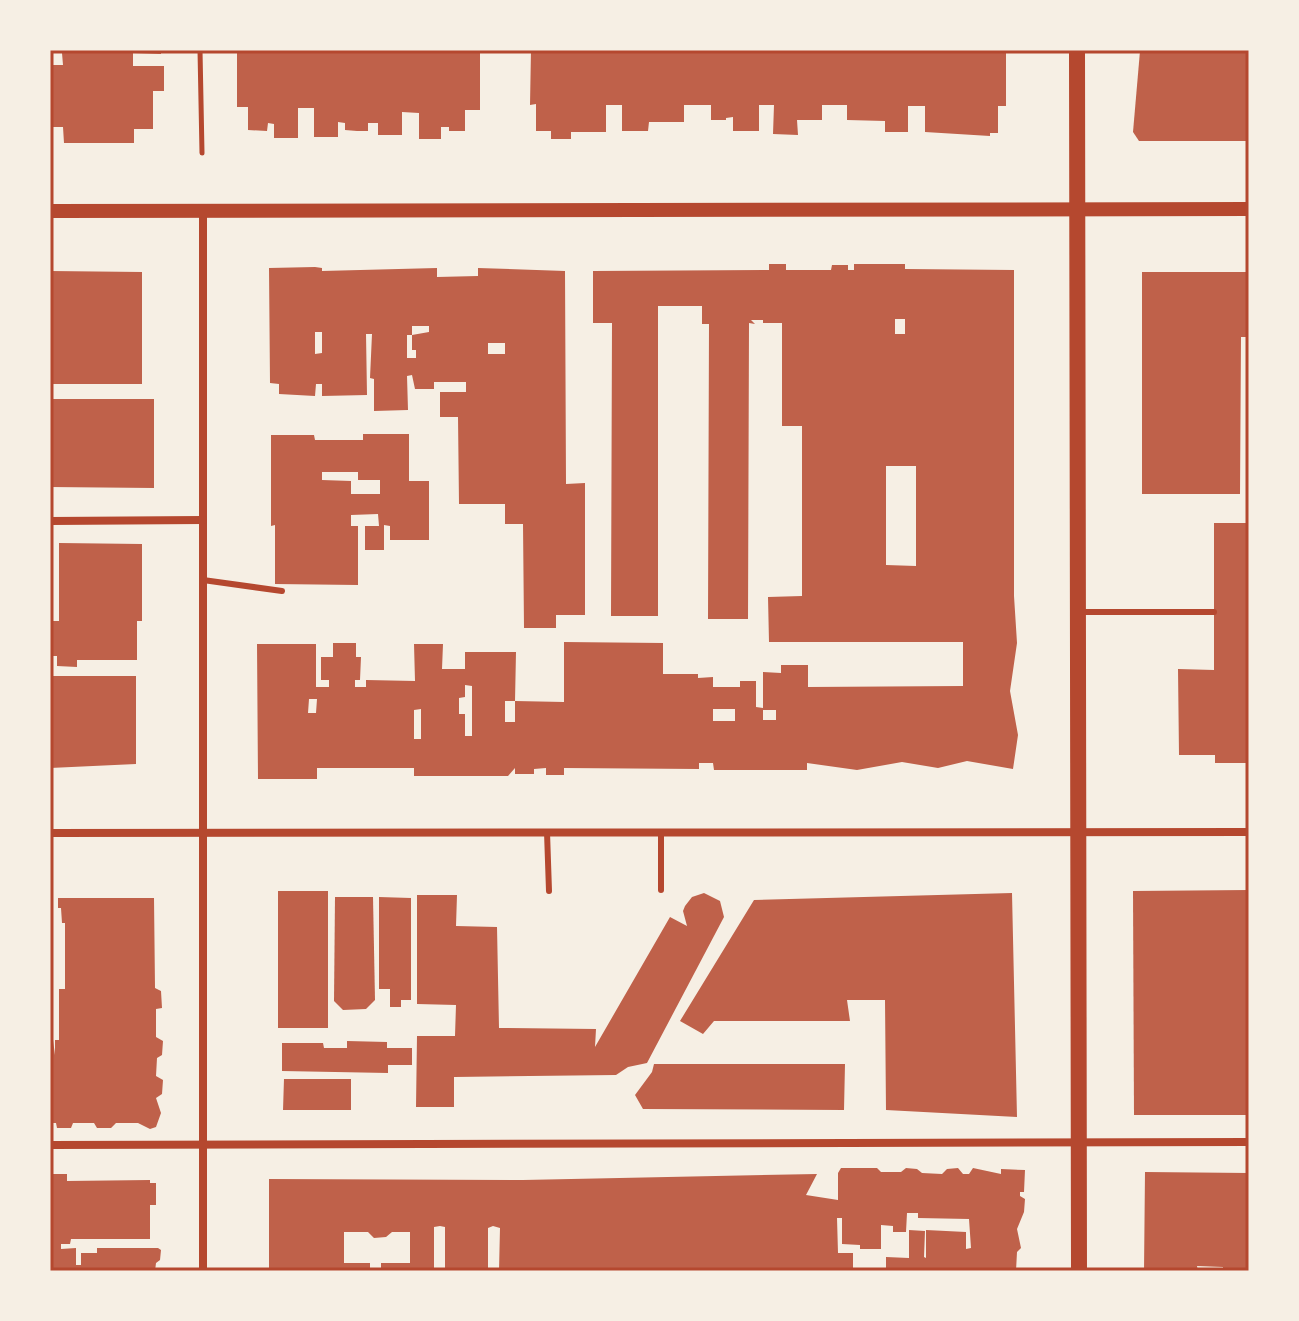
<svg xmlns="http://www.w3.org/2000/svg" width="1299" height="1321" viewBox="0 0 1299 1321" font-family="'PT Serif',serif">
	<style>
		.building { fill: #bf614a; fill-rule: evenodd }
		.lines { fill: none; stroke-linecap: round; stroke-linejoin: round }
		.path { stroke: #b5482f; stroke-width: 5 }
		.service { stroke: #b5482f; stroke-width: 6 }
		.minor { stroke: #b5482f; stroke-width: 8 }
		.tertiary { stroke: #b5482f; stroke-width: 14 }
		.secondary { stroke: #b5482f; stroke-width: 16 }
		.neatline { fill: none; stroke: #b5482f; stroke-width: 3 }
	</style>
	<rect width="100%" height="100%" fill="#f6efe4"/>
	<g class="building">
		<polygon points="50,50 161,50 161,54 133,53 133,66 164,66 164,91 153,91 153,129 134,129 134,143 64,143 63,127 50,127 50,65 63,65 62,53 50,53"/>
		<polygon points="237,50 480,50 480,110 465,110 465,131 449,131 449,127 441,127 441,139 419,139 419,113 402,112 402,135 378,135 378,123 368,123 368,131 357,131 345,130 345,123 338,122 338,137 314,137 314,108 298,108 298,138 274,138 274,124 268,123 267,131 248,130 248,107 237,107"/>
		<polygon points="531,50 1006,50 1006,106 998,106 998,133 990,133 990,136 925,132 925,106 908,106 908,132 885,132 885,121 847,120 847,105 822,105 822,120 797,120 798,135 773,134 774,105 759,105 759,131 733,131 733,117 726,118 726,120 711,120 711,105 684,105 684,122 649,122 648,131 622,131 622,105 606,105 606,132 571,132 571,139 551,139 551,131 536,131 536,104 530,105"/>
		<polygon points="1147,50 1249,50 1249,141 1139,141 1133,132 1140,51"/>
		<path d="M769 264H786V270H831L832 265H848V270H854V264H905V269L1014 270V596L1017 643 1010 691 1018 735 1013 769 967 761 938 768 902 762 857 770 807 763V770H714L713 763H699V769L564 768V775H546V768L534 769V774H515V768L508 776H414V768H317V779H258L257 644H316V687H329V680H321V657H333V643H356V657H361L360 680H355V687H366V680L415 681 414 644H443L442 669H465V652H516L515 701 564 702V642L663 643V674H698V678L713 677V687H740V681H756V707L763 708V672L781 673V665H808V687L963 686V642H769L768 597 802 596V426H782V323H763V320H751L755 324 749 323 748 619H708L709 324H702V306H658V616H611L612 323H593V271L769 270ZM895 319H905V334H895ZM886 466H916V566L886 565ZM465 685 472 686V736H465V714H459V698L465 697ZM309 699H317L316 713H308ZM505 701H515V722H505ZM421 709V739H414V710ZM713 709H735V721H713ZM763 710H776V720H763Z"/>
		<path d="M315 267 322 268V271L437 268V277L478 276V268L565 271 566 484 585 483V615H556V628H524L523 524H505V504H459L458 417H440V392H466V382H434V389H415L412 375 407 376 408 410 374 411V379L370 378 372 334H366L367 395 322 396V384H316L315 396 279 394V384L270 383 269 268ZM412 326H429V332L412 335V350H416V358H407V335H412ZM315 332H322V353L315 354ZM488 343H505V354H488Z"/>
		<polygon points="50,271 142,272 142,384 50,384"/>
		<polygon points="1142,272 1249,272 1249,337 1241,337 1240,494 1142,494"/>
		<polygon points="50,399 154,399 154,488 50,487"/>
		<path d="M363 434H409V481H429V540H390V526L384 525V550H365V526H379L378 514 351 515V526H358V585L275 584V525L271 526V435H314L315 440H363ZM322 472H358V480H380V494H351V481L322 480Z"/>
		<polygon points="1214,523 1249,523 1249,763 1215,763 1215,755 1179,755 1178,669 1214,670"/>
		<polygon points="59,543 142,544 142,621 137,621 137,660 77,660 77,667 57,666 57,656 50,656 50,621 59,621"/>
		<polygon points="50,676 136,676 136,764 50,768"/>
		<polygon points="1249,890 1249,1115 1134,1115 1133,891"/>
		<rect x="278" y="891" width="50" height="137"/>
		<polygon points="704,893 720,901 724,917 647,1063 628,1067 616,1075 454,1077 454,1107 416,1107 417,1036 455,1036 456,1005 417,1004 417,895 457,895 456,926 497,927 499,1028 596,1029 595,1047 670,917 687,926 683,911 685,906 692,897"/>
		<polygon points="1012,893 1017,1117 886,1110 885,1000 847,1000 850,1021 714,1021 703,1034 680,1021 754,900"/>
		<polygon points="335,897 373,897 375,1000 366,1009 343,1010 334,1001"/>
		<polygon points="379,897 411,898 411,1000 401,1000 401,1007 390,1007 390,989 379,989"/>
		<polygon points="58,898 154,898 155,988 161,991 162,1008 156,1009 156,1037 163,1041 162,1055 157,1058 156,1076 163,1080 162,1094 156,1098 161,1113 156,1127 150,1129 138,1123 116,1123 111,1128 97,1128 94,1123 73,1123 71,1128 57,1128 56,1123 50,1123 50,1040 53,1040 55,1055 55,1040 59,1040 59,989 65,989 65,923 62,923 61,908 58,908"/>
		<polygon points="347,1041 387,1042 387,1048 412,1048 412,1065 388,1065 388,1073 282,1071 282,1043 323,1043 324,1048 347,1048"/>
		<polygon points="654,1064 845,1064 844,1110 643,1109 635,1095 652,1072"/>
		<polygon points="284,1079 351,1079 351,1110 283,1110"/>
		<polygon points="841,1168 877,1168 881,1172 901,1172 906,1168 917,1169 922,1173 942,1174 947,1169 958,1168 963,1174 969,1174 973,1168 1001,1174 1001,1169 1025,1170 1024,1192 1020,1192 1020,1196 1025,1199 1024,1212 1017,1229 1021,1248 1017,1252 1016,1271 886,1271 886,1257 909,1258 909,1230 925,1231 924,1257 926,1258 926,1230 966,1232 966,1249 971,1248 969,1219 918,1218 918,1213 907,1213 906,1232 893,1232 893,1226 881,1225 881,1249 860,1249 860,1245 842,1244 842,1218 837,1218 838,1253 853,1253 853,1271 499,1271 500,1228 493,1226 488,1228 488,1271 445,1271 445,1227 440,1226 434,1227 434,1271 381,1271 381,1263 410,1263 410,1232 392,1232 386,1237 374,1238 368,1232 344,1232 344,1263 370,1263 370,1271 269,1271 269,1179 523,1180 817,1174 806,1195 838,1200 838,1173"/>
		<polygon points="1145,1172 1249,1173 1249,1271 1223,1271 1223,1267 1197,1266 1198,1271 1144,1271"/>
		<polygon points="50,1174 67,1174 67,1181 150,1180 150,1183 156,1183 156,1205 150,1205 150,1239 71,1239 70,1244 61,1244 61,1249 76,1248 76,1265 81,1265 81,1253 97,1253 97,1248 158,1248 161,1250 160,1260 156,1263 155,1271 50,1271"/>
	</g>
	<g class="lines">
		<polyline class="path" points="200,50 202,153"/>
		<g class="service">
			<polyline points="203,580 282,591"/>
			<polyline points="1078,612 1214,612"/>
			<polyline points="547,832 549,891"/>
			<polyline points="661,832 661,890"/>
		</g>
		<g class="minor">
			<polyline points="203,211 203,1271"/>
			<polyline points="50,521 203,520"/>
			<polyline points="50,833 1249,832"/>
			<polyline points="50,1145 1249,1142"/>
		</g>
		<polyline class="tertiary" points="50,211 1249,209"/>
		<polyline class="secondary" points="1077,50 1079,1271"/>
	</g>
	<rect width="1299" height="1321" fill="none" stroke="#f6efe4" stroke-width="104"/>
	<rect x="52" y="52" width="1195" height="1217" class="neatline"/>
</svg>
